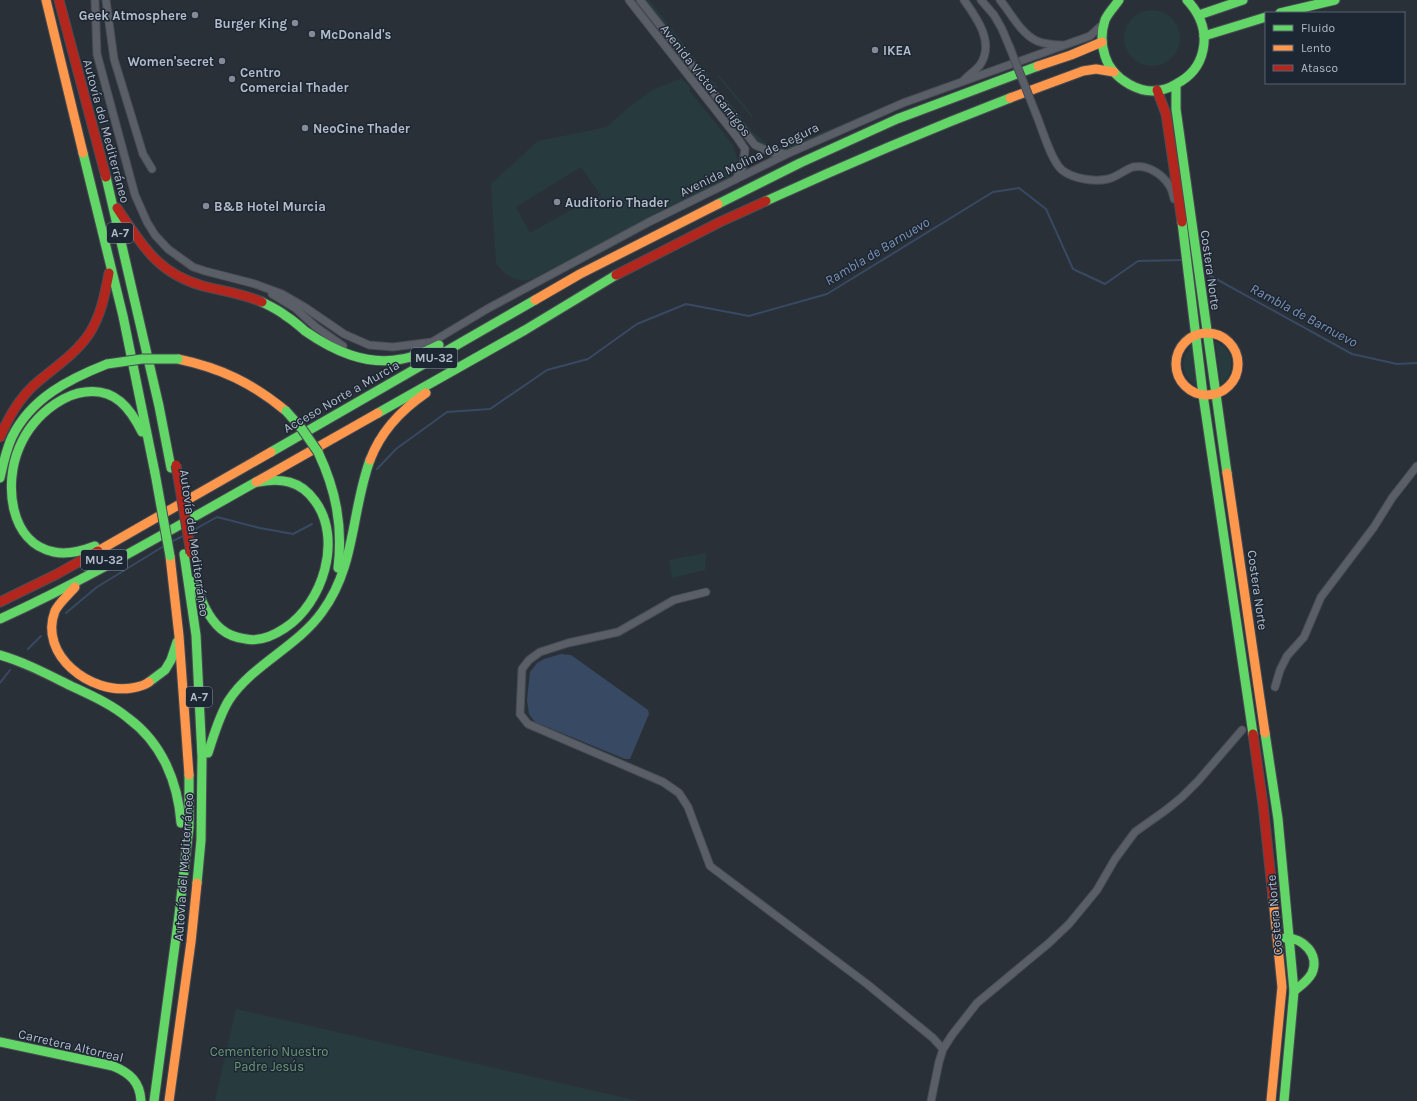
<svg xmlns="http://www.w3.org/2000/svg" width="1417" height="1101" viewBox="0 0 1417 1101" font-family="Karla,sans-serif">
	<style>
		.green { fill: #273a3e; fill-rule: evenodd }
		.water { fill: #384963 }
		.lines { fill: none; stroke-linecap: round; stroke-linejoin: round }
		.stream { stroke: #384963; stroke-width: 2 }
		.street-casing { stroke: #484c53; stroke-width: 9 }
		.fast-casing { stroke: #484c53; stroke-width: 11 }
		.slow-casing { stroke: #484c53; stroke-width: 11 }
		.jam-casing { stroke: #484c53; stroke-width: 11 }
		.street { stroke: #5a5e66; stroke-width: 7 }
		.fast { stroke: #63d668; stroke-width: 9 }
		.slow { stroke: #ff974d; stroke-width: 9 }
		.jam { stroke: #b3261e; stroke-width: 9 }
		.street-bridge-casing { stroke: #484c53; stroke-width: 9; stroke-linecap: butt }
		.fast-bridge-casing { stroke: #474c53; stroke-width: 11; stroke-linecap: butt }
		.jam-bridge-casing { stroke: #474c53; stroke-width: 11; stroke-linecap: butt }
		.street-bridge { stroke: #5a5e66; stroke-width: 7 }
		.fast-bridge { stroke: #63d668; stroke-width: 9 }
		.jam-bridge { stroke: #b3261e; stroke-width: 9 }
		.poi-dot { fill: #848b96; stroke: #1d2633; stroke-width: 1.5 }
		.labels { text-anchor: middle; stroke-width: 3; stroke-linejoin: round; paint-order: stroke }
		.shield { fill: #1d2633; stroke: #878f9c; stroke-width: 1 }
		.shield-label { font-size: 12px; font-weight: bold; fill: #b4bcc9 }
		.poi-label { font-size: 13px; font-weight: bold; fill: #b4bcc9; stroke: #1d2633; text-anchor: start }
		.street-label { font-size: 13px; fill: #b4bcc9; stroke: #1d2633 }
		.park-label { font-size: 13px; fill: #6b9a76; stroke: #1d2633 }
		.water-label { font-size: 14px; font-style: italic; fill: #7c92b1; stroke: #1d2633 }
	</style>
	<rect width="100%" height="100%" fill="#2a3038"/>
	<g class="green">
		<polygon points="643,0 649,0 718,88 715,90"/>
		<circle cx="1152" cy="38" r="28"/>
		<polygon points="718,75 719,75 753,116 752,118 718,77"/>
		<path d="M682 78 691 89 689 90 733 145 738 162 736 170 730 177 532 279C516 284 507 276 496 264L491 184 538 141 607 127 628 108 652 90ZM581 167 601 196 569 211 530 233 516 207Z"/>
		<path d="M721 95H724L752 131 768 145 785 148 889 104 886 107 794 148C791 149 786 151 782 151 753 149 737 118 721 98Z"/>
		<path d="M1215 342C1220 344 1226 347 1228 352 1235 363 1231 377 1221 384Z"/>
		<path d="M1193 345 1199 387C1181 378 1178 358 1193 345Z"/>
		<polygon points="706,553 705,570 672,578 669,560"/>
		<polygon points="236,1009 639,1101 215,1101"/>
	</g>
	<polygon class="water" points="561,654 571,655 648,710 649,714 630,759 625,759 535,722 529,714 527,700 530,672 537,663 544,659"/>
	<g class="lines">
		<g class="stream">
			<polyline points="1209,275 1352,354 1397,364 1417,363"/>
			<polyline points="377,469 396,449 447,412 490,409 547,370 588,359 637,324 686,304 749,316 827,294 993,192 1019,188 1046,209 1073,269 1105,284 1138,261 1183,260"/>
			<polyline points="192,531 217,517 260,528 293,534 312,524"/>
			<polyline points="173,541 183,536"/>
			<polyline points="66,613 97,587 164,546"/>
			<polyline points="28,649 41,636"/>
			<polyline points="0,683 10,670"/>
		</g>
		<defs>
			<g id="street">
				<polyline points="95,0 97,54 135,195 147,222 155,235 168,249 193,267 205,271 255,284 282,294 306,308 344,334 369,345 393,347 432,342 487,309 649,222 787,154 903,103 1090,36 1103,24"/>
				<polyline points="106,0 114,59 143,154 152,169"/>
				<polyline points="629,0 736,136 745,149 743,166 736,179"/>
				<polyline points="640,0 755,145 770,152 786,154"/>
				<path d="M964 0C977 18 995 43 980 65 976 70 969 75 964 80"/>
				<polyline points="981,0 994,15 1002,29 1010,48"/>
				<path d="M1000 0C1011 13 1021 34 1037 41 1045 44 1054 45 1062 45"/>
				<path d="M1036 114C1042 128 1051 161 1062 170 1073 179 1095 182 1108 179 1117 177 1124 170 1133 167 1147 164 1162 174 1169 185 1172 189 1173 195 1174 199"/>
				<polyline points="272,294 295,308 316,327 343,346"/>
				<polyline points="706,592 674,600 618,632 568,643 540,652 529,660 522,669 520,714 528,724 663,782 679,793 688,807 710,866 867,984 933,1038 943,1049"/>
				<polyline points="1275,687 1280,670 1287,656 1304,637 1321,597 1374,527 1392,498 1417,466"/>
				<polyline points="931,1101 939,1062 943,1049 952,1035 977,1003 1049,943 1069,924 1097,890 1115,859 1135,832 1166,810 1182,797 1198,781 1242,730"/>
			</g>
			<g id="fast">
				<path d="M1119 0C1115 6 1108 13 1105 20 1101 32 1101 44 1105 56 1112 79 1142 97 1165 89 1169 88 1173 86 1176 84 1190 77 1200 65 1203 50 1207 31 1200 14 1187 0"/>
				<polyline points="1280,13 1335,0"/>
				<polyline points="1199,15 1243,0"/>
				<polyline points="1204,36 1266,17"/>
				<polyline points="1176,85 1176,109 1227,473"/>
				<polyline points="83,153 123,316 155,473"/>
				<polyline points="106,177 159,406 171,468"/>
				<path d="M766 201C847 164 927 130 1010 98"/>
				<polyline points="718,204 800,163 897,119 1038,66"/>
				<polyline points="1182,222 1203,395 1253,734"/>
				<path d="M262 302C270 306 279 310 286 316 293 320 299 326 305 331 334 351 366 366 402 359 415 357 427 351 439 345"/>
				<polyline points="378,413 525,330 616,275"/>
				<polyline points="271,452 535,300"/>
				<path d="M318 452C336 490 343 526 338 568"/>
				<path d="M0 478C3 464 6 450 12 437 31 398 69 379 107 364"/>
				<path d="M95 546C82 551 68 555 54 552 9 543 4 483 19 448 26 431 39 415 55 404 64 398 74 393 85 392 115 388 130 408 142 432"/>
				<polyline points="184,554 196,635 202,757 201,840 197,883"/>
				<path d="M194 581C200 597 207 617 221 629 227 634 237 638 246 639 260 642 273 636 285 628 323 603 343 539 315 501 300 480 281 478 258 482"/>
				<path d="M0 619C88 579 172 529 256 482"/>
				<path d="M0 655C24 662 45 673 67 684 88 694 110 703 128 718 162 743 178 782 181 823"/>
				<polyline points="149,682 165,670 171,660 177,642"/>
				<polyline points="1265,733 1278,819 1294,991 1284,1101"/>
				<path d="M208 753C214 735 219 716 229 700 253 664 297 647 322 612 356 566 351 512 370 460"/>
				<path d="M1285 938C1303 937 1320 955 1312 973 1308 981 1300 986 1294 991"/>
				<path d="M0 1042 113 1066C130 1073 140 1082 141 1101"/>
				<polyline points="154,1101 179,915 189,827 189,775"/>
			</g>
			<g id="slow">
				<polyline points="46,0 83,153"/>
				<polyline points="1038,66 1071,55 1102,42"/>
				<polyline points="1010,98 1083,71 1096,69 1114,72"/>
				<polyline points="535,300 580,274 718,204"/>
				<circle cx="1207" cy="364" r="31"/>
				<path d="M178 359C221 368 252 383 286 411"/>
				<path d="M370 460C381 431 401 410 426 393"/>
				<polyline points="1227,473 1265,733"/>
				<polyline points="256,482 378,413"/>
				<polyline points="98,551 271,452"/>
				<polyline points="170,556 179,636 189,775"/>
				<path d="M75 587C70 593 58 604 55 611 38 655 91 695 132 688 138 687 144 686 149 682"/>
				<polyline points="169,1101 191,942 197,883"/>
				<polyline points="1271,1101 1282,987 1273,898"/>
			</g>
			<g id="jam">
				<polyline points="59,0 106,177"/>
				<polyline points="1157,90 1166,114 1182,222"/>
				<path d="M117 208C142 245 157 273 203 286 223 291 244 294 262 302"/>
				<polyline points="616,275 720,222 766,201"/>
				<path d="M0 437C8 418 18 400 33 386 52 369 75 355 89 334 101 316 105 294 109 273"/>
				<polyline points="0,602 57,574 98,551"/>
				<polyline points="1253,734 1263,804 1273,898"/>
			</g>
		</defs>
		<use href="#street" class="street-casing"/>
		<use href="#fast" class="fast-casing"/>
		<use href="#slow" class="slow-casing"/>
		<use href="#jam" class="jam-casing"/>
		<use href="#street" class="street"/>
		<use href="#fast" class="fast"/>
		<use href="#slow" class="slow"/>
		<use href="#jam" class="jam"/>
		<defs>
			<polyline id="street-bridge" points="1010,48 1036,114"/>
			<g id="fast-bridge">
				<polyline points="107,364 142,359 178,359"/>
				<polyline points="286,411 302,429 318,452"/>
				<polyline points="155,473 170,556"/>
			</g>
			<polyline id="jam-bridge" points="176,465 191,553"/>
		</defs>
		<use href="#street-bridge" class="street-bridge-casing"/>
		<use href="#fast-bridge" class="fast-bridge-casing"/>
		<use href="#jam-bridge" class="jam-bridge-casing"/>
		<use href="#street-bridge" class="street-bridge"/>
		<use href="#fast-bridge" class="fast-bridge"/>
		<use href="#jam-bridge" class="jam-bridge"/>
	</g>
	<g class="poi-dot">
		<circle cx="195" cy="15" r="4"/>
		<circle cx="295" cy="23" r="4"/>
		<circle cx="312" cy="34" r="4"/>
		<circle cx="875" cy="50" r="4"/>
		<circle cx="222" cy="61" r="4"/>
		<circle cx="232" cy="79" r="4"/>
		<circle cx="305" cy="128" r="4"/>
		<circle cx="557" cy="202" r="4"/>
		<circle cx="206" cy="206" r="4"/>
	</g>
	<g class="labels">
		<g class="shield">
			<rect x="107" y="223" width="26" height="20" rx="3"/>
			<rect x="411" y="348" width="46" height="20" rx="3"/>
			<rect x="81" y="550" width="46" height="20" rx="3"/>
			<rect x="186" y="687" width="26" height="20" rx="3"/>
		</g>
		<g class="shield-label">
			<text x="120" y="237">A-7</text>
			<text x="434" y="362">MU-32</text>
			<text x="104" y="564">MU-32</text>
			<text x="199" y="701">A-7</text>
		</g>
		<g class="poi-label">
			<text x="187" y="20" text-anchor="end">Geek Atmosphere</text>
			<text x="287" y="28" text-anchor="end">Burger King</text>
			<text x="320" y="39">McDonald's</text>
			<text x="883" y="55">IKEA</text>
			<text x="214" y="66" text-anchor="end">Women'secret</text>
			<text x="240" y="77">Centro<tspan x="240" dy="15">Comercial Thader</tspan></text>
			<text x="313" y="133">NeoCine Thader</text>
			<text x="565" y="207">Auditorio Thader</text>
			<text x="214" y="211">B&amp;B Hotel Murcia</text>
		</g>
		<g class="street-label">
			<text transform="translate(706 80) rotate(52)" y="5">Avenida Víctor Garrigos</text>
			<text transform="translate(107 131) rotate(75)" y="5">Autovía del Mediterráneo</text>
			<text transform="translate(749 159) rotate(-26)" y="5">Avenida Molina de Segura</text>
			<text transform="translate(1211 270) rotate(82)" y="5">Costera Norte</text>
			<text transform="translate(341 396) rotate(-30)" y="5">Acceso Norte a Murcia</text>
			<text transform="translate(195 543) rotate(82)" y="5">Autovía del Mediterráneo</text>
			<text transform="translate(1258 590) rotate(82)" y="5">Costera Norte</text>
			<text transform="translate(183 867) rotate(-86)" y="5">Autovía del Mediterráneo</text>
			<text transform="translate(1274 915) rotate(-95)" y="5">Costera Norte</text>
			<text transform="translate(71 1045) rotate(13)" y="5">Carretera Altorreal</text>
		</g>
		<g class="park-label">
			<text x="269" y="1056">Cementerio Nuestro<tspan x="269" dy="15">Padre Jesús</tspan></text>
		</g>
		<g class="water-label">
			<text transform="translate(877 251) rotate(-31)" y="5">Rambla de Barnuevo</text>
			<text transform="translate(1304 315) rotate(28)" y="5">Rambla de Barnuevo</text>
		</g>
	</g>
	<rect x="1265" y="12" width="140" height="72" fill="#1d2633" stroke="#59626f"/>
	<rect x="1273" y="25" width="20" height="6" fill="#63d668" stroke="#59626f"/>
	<text x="1301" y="32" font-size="12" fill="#b4bcc9">Fluido</text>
	<rect x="1273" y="45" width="20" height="6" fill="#ff974d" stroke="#59626f"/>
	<text x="1301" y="52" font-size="12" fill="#b4bcc9">Lento</text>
	<rect x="1273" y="65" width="20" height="6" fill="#b3261e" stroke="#59626f"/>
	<text x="1301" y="72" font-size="12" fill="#b4bcc9">Atasco</text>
</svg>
